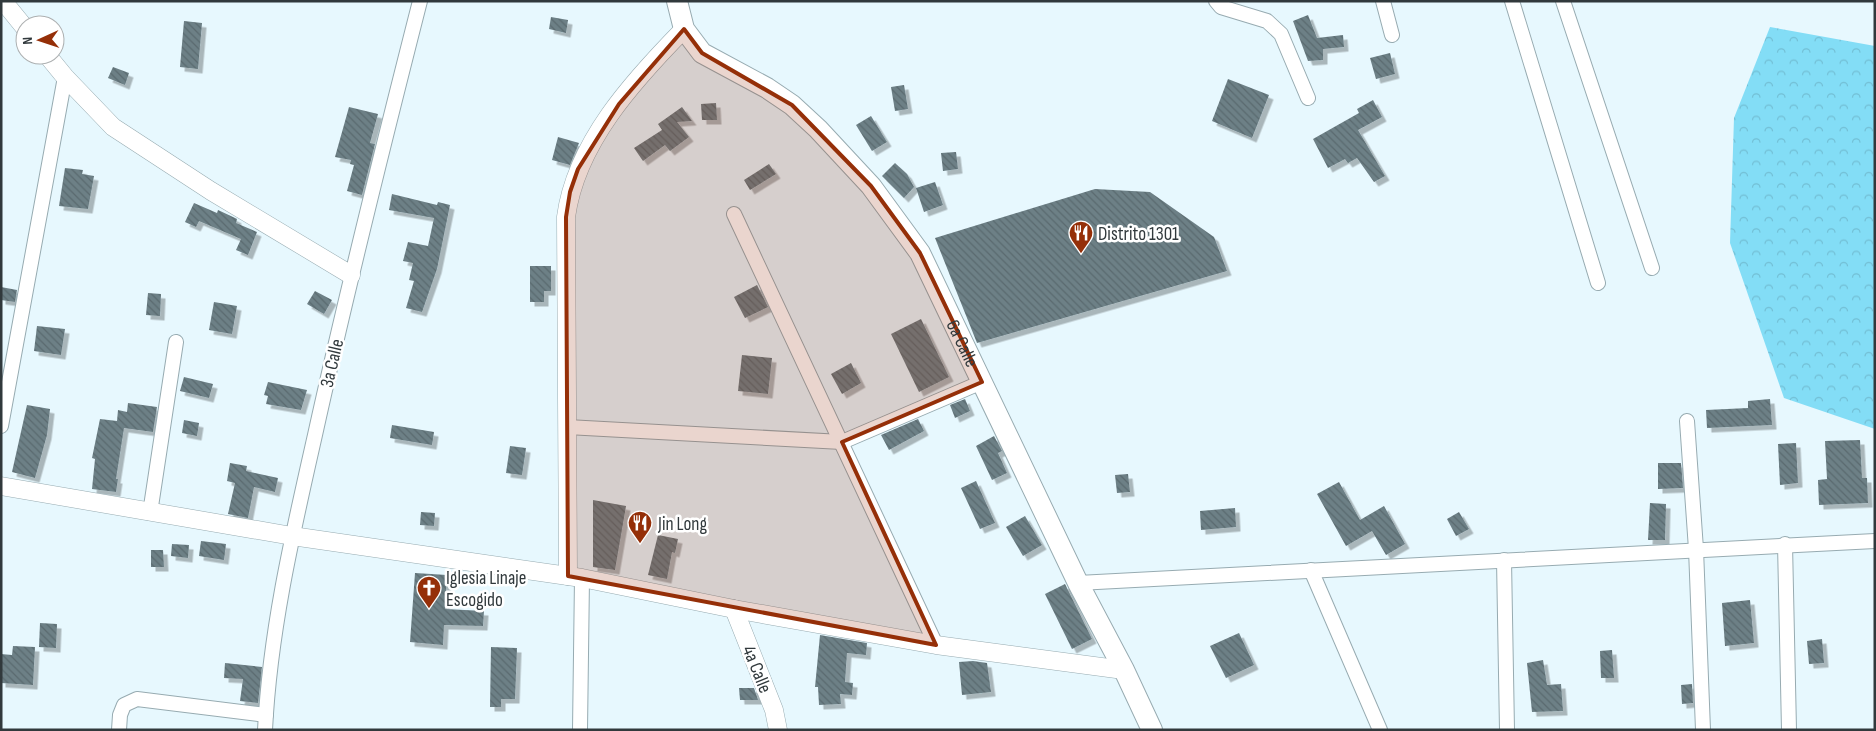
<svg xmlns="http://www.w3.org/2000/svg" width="1876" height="731" viewBox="0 0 1876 731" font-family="'Sofia Sans Condensed',sans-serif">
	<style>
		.forest { fill: url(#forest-crowns) }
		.building { fill: url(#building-back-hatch); filter: url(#shadow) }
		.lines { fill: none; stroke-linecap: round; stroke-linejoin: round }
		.minor-casing { stroke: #97abb1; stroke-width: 16 }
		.tertiary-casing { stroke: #97abb1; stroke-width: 19 }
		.secondary-casing { stroke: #97abb1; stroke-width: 22 }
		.minor { stroke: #fff; stroke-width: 14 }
		.tertiary { stroke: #fff; stroke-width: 18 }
		.secondary { stroke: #fff; stroke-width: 20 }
		.marked { fill: #952f08; fill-opacity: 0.2; stroke: #952f08; stroke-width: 4; stroke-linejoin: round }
		.labels { text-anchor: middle; stroke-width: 5; stroke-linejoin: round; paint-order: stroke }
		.poi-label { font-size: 19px; fill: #31393c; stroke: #fff; text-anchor: start }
		.street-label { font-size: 19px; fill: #31393c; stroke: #fff }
	</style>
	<defs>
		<pattern id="forest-crowns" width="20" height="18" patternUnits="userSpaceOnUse" patternTransform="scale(1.25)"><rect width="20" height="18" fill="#83ddf6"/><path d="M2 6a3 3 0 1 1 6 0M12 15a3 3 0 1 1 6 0" fill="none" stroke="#72bed4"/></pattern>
		<pattern id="building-back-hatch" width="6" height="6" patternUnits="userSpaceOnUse" patternTransform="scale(1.25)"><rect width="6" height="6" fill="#6d8086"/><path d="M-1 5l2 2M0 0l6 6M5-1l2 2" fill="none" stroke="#5a6a6f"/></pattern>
		<filter id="shadow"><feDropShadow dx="4.5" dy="4.5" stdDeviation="0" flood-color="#0004"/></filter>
	</defs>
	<rect width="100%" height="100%" fill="#e7f8fe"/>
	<polygon class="forest" points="1770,27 1875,46 1875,429 1784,398 1730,243 1734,118"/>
	<g class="building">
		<polygon points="1308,15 1317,38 1343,35 1344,47 1323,49 1323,60 1308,61 1293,21"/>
		<polygon points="551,17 568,20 566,33 549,29"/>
		<polygon points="184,21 202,23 198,69 180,67"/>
		<polygon points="1390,53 1395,74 1376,79 1370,58"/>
		<polygon points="113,67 129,73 125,85 108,78"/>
		<polygon points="1228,79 1269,95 1252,138 1212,121"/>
		<polygon points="904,85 908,109 895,111 891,87"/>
		<polygon points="1373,100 1382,117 1358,130 1385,176 1374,182 1357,158 1348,163 1345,159 1328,168 1313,139 1359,113 1357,109"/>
		<polygon points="716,103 717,120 702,120 701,104"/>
		<polygon points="349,107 378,114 370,143 375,144 362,195 347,191 354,165 350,164 351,160 335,157"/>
		<polygon points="682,107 692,121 677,122 689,137 670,151 665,145 643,161 634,148 662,130 658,124"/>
		<polygon points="871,116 887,142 872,151 856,125"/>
		<polygon points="558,137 579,143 570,165 552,160"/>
		<polygon points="956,152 958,169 943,171 941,153"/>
		<polygon points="895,163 907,174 914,187 904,198 882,176"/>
		<polygon points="769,164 776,174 750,190 744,180"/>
		<polygon points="65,168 83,170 82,174 94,176 88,209 59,206"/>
		<polygon points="935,182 943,205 924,212 916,188"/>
		<polygon points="1095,189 1150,192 1214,237 1227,271 977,343 935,238"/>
		<polygon points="392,194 437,205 438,202 450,205 437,269 422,312 406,308 414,281 409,280 413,263 403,261 408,242 428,246 434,218 389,210"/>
		<polygon points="194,203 217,213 218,210 233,217 237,219 236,223 257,232 248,255 236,250 241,239 199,221 196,227 185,222"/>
		<polygon points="530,266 551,266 551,291 544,291 544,302 530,302"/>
		<polygon points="757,285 768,307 745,318 734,297"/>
		<polygon points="1,287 17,290 15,302 1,300"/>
		<polygon points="315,291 332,300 324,314 307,304"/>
		<polygon points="148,293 161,294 160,316 146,315"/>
		<polygon points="214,302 237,306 232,334 209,330"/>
		<polygon points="921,319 949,377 919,392 891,334"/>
		<polygon points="37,326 65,329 61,355 34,351"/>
		<polygon points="742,355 772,358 768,394 738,391"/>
		<polygon points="851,363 861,383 842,394 831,374"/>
		<polygon points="184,377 213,384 209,398 180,391"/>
		<polygon points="268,382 307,390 301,410 266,404 268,396 264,395"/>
		<polygon points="965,399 970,411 955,418 950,405"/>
		<polygon points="1770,399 1772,425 1707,428 1706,410 1748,408 1748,401"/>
		<polygon points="128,403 157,407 153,432 124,428 116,479 118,479 116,492 92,489 95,459 92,458 100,419 117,421 118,410 127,412"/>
		<polygon points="27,405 50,409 47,435 35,478 12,472"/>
		<polygon points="918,419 924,431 889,450 881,435"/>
		<polygon points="184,420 199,423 197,436 182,433"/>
		<polygon points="392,425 434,432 432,445 390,438"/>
		<polygon points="994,436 1002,451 998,453 1007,473 992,480 976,446"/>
		<polygon points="1860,440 1862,478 1867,478 1868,503 1819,505 1818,480 1827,479 1825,441"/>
		<polygon points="1796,443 1798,483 1780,485 1778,444"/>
		<polygon points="510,446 526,448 522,475 506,473"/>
		<polygon points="230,463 247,466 246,471 278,478 275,492 254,487 248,518 228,514 235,483 227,481"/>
		<polygon points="1658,463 1681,463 1683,488 1658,489"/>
		<polygon points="1128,474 1130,492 1117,493 1115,475"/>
		<polygon points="976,481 995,523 980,529 961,488"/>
		<polygon points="1339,482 1360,520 1384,506 1405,544 1386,555 1372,531 1346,546 1317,494"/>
		<polygon points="593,500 626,506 615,570 593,567"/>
		<polygon points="1650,503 1666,504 1665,540 1648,540"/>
		<polygon points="1235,508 1236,527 1201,530 1200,511"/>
		<polygon points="421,512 435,513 434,526 420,525"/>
		<polygon points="1459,512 1469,529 1456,536 1447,519"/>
		<polygon points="1025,516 1042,545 1023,556 1006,527"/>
		<polygon points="658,535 678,539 675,553 672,552 667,579 648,575"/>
		<polygon points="201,541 226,544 224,560 199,556"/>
		<polygon points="172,544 189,545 188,558 171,556"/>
		<polygon points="151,550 163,550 164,567 151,567"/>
		<polygon points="415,573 447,575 445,609 484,611 483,626 444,625 443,645 410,642"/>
		<polygon points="1065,584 1092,639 1072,649 1045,594"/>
		<polygon points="1750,600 1754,643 1725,646 1722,603"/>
		<polygon points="40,623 57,624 56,648 39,647"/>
		<polygon points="1239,633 1254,665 1226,678 1210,646"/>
		<polygon points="820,635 867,643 866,655 847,653 845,682 853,683 852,695 840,694 841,704 819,705 818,687 815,687"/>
		<polygon points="1822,639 1824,663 1809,664 1807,641"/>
		<polygon points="13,646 35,647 33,685 1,683 1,654 12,655"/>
		<polygon points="491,647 517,648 515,699 501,699 501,707 490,707"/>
		<polygon points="1612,650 1614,678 1601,678 1600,651"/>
		<polygon points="1543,660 1547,685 1561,684 1563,711 1532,712 1527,663"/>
		<polygon points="973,661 987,663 991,692 962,695 959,662"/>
		<polygon points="225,663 262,667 258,703 240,701 243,679 224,678"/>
		<polygon points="1692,684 1693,703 1682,704 1681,685"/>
		<polygon points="739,688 754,688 758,700 740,700"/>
	</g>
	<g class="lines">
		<defs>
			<g id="minor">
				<polyline points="1216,1 1221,7 1267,21 1281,34 1308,98"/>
				<polyline points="1383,1 1392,35"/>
				<polyline points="1512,1 1598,283"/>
				<polyline points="1563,1 1652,268"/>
				<polyline points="734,214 936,645"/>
				<polyline points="1687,421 1696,549 1703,730"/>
				<polyline points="1,426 65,77"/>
				<polyline points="567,427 842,442 982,382"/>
				<polyline points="150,513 176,342"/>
				<polyline points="1785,544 1789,730"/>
				<polyline points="1504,560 1507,730"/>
				<polyline points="1311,570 1380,730"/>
				<polyline points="1078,583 1875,541"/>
				<polyline points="119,730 120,715 124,705 137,699 266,715"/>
				<path d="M265 730C270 630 293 532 315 435 347 290 383 146 420 1"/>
				<polyline points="580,730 582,578"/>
			</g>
			<g id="tertiary">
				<polyline points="3,1 25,28"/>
				<polyline points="47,55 65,77 113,127 211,191 351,275"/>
				<polyline points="1,486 292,536 582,578 734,609 936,645 1124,670"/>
				<path d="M568 576 566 217C576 143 633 81 684 29"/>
				<polyline points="734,609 774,710 778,730"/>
			</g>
			<g id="secondary">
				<path id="s1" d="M677 1 684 29 702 53 767 88 792 105 818 129 871 186 920 253 1078 583 1124 670 1152 730"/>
			</g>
		</defs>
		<use href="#minor" class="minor-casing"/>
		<use href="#tertiary" class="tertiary-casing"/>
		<use href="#secondary" class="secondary-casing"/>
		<use href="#minor" class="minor"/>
		<use href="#tertiary" class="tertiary"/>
		<use href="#secondary" class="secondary"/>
	</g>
	<path class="marked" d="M684 29 702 53 792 105 871 186 920 253 982 382 842 442 936 645 568 576 566 217 570 192 578 169 619 104Z"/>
	<defs>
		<symbol id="restaurant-pin" viewBox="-11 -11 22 30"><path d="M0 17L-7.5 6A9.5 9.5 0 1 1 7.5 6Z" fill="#952f08" stroke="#fff"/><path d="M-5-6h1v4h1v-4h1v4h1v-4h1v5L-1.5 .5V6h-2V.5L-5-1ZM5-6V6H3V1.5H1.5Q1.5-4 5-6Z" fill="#fff"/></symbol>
		<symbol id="church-pin" viewBox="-11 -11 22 30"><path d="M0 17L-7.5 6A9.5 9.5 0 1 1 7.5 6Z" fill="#952f08" stroke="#fff"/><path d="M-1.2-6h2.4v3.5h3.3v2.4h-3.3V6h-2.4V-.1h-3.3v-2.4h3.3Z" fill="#fff"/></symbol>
	</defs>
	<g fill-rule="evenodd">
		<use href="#restaurant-pin" x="1067" y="219" width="28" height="38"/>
		<use href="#restaurant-pin" x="626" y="509" width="28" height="38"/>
		<use href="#church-pin" x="415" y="574" width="28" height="38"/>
	</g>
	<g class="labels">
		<g class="poi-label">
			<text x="1098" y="240">Distrito 1301</text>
			<text x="658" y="530">Jin Long</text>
			<text x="446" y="584">Iglesia Linaje<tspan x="446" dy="22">Escogido</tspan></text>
		</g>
		<g class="street-label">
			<text dy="7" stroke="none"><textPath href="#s1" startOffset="459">6a Calle</textPath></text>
			<text transform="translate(331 363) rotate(-77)" y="7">3a Calle</text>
			<text transform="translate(758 669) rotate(68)" y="7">4a Calle</text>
		</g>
	</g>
	<rect width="1876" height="731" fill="none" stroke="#31393c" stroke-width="5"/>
	<g transform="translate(40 40) rotate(267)"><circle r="24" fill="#ffffff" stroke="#adb0b1"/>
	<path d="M0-4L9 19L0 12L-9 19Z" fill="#952f08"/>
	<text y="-8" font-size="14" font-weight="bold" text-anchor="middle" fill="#31393c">N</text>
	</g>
</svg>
